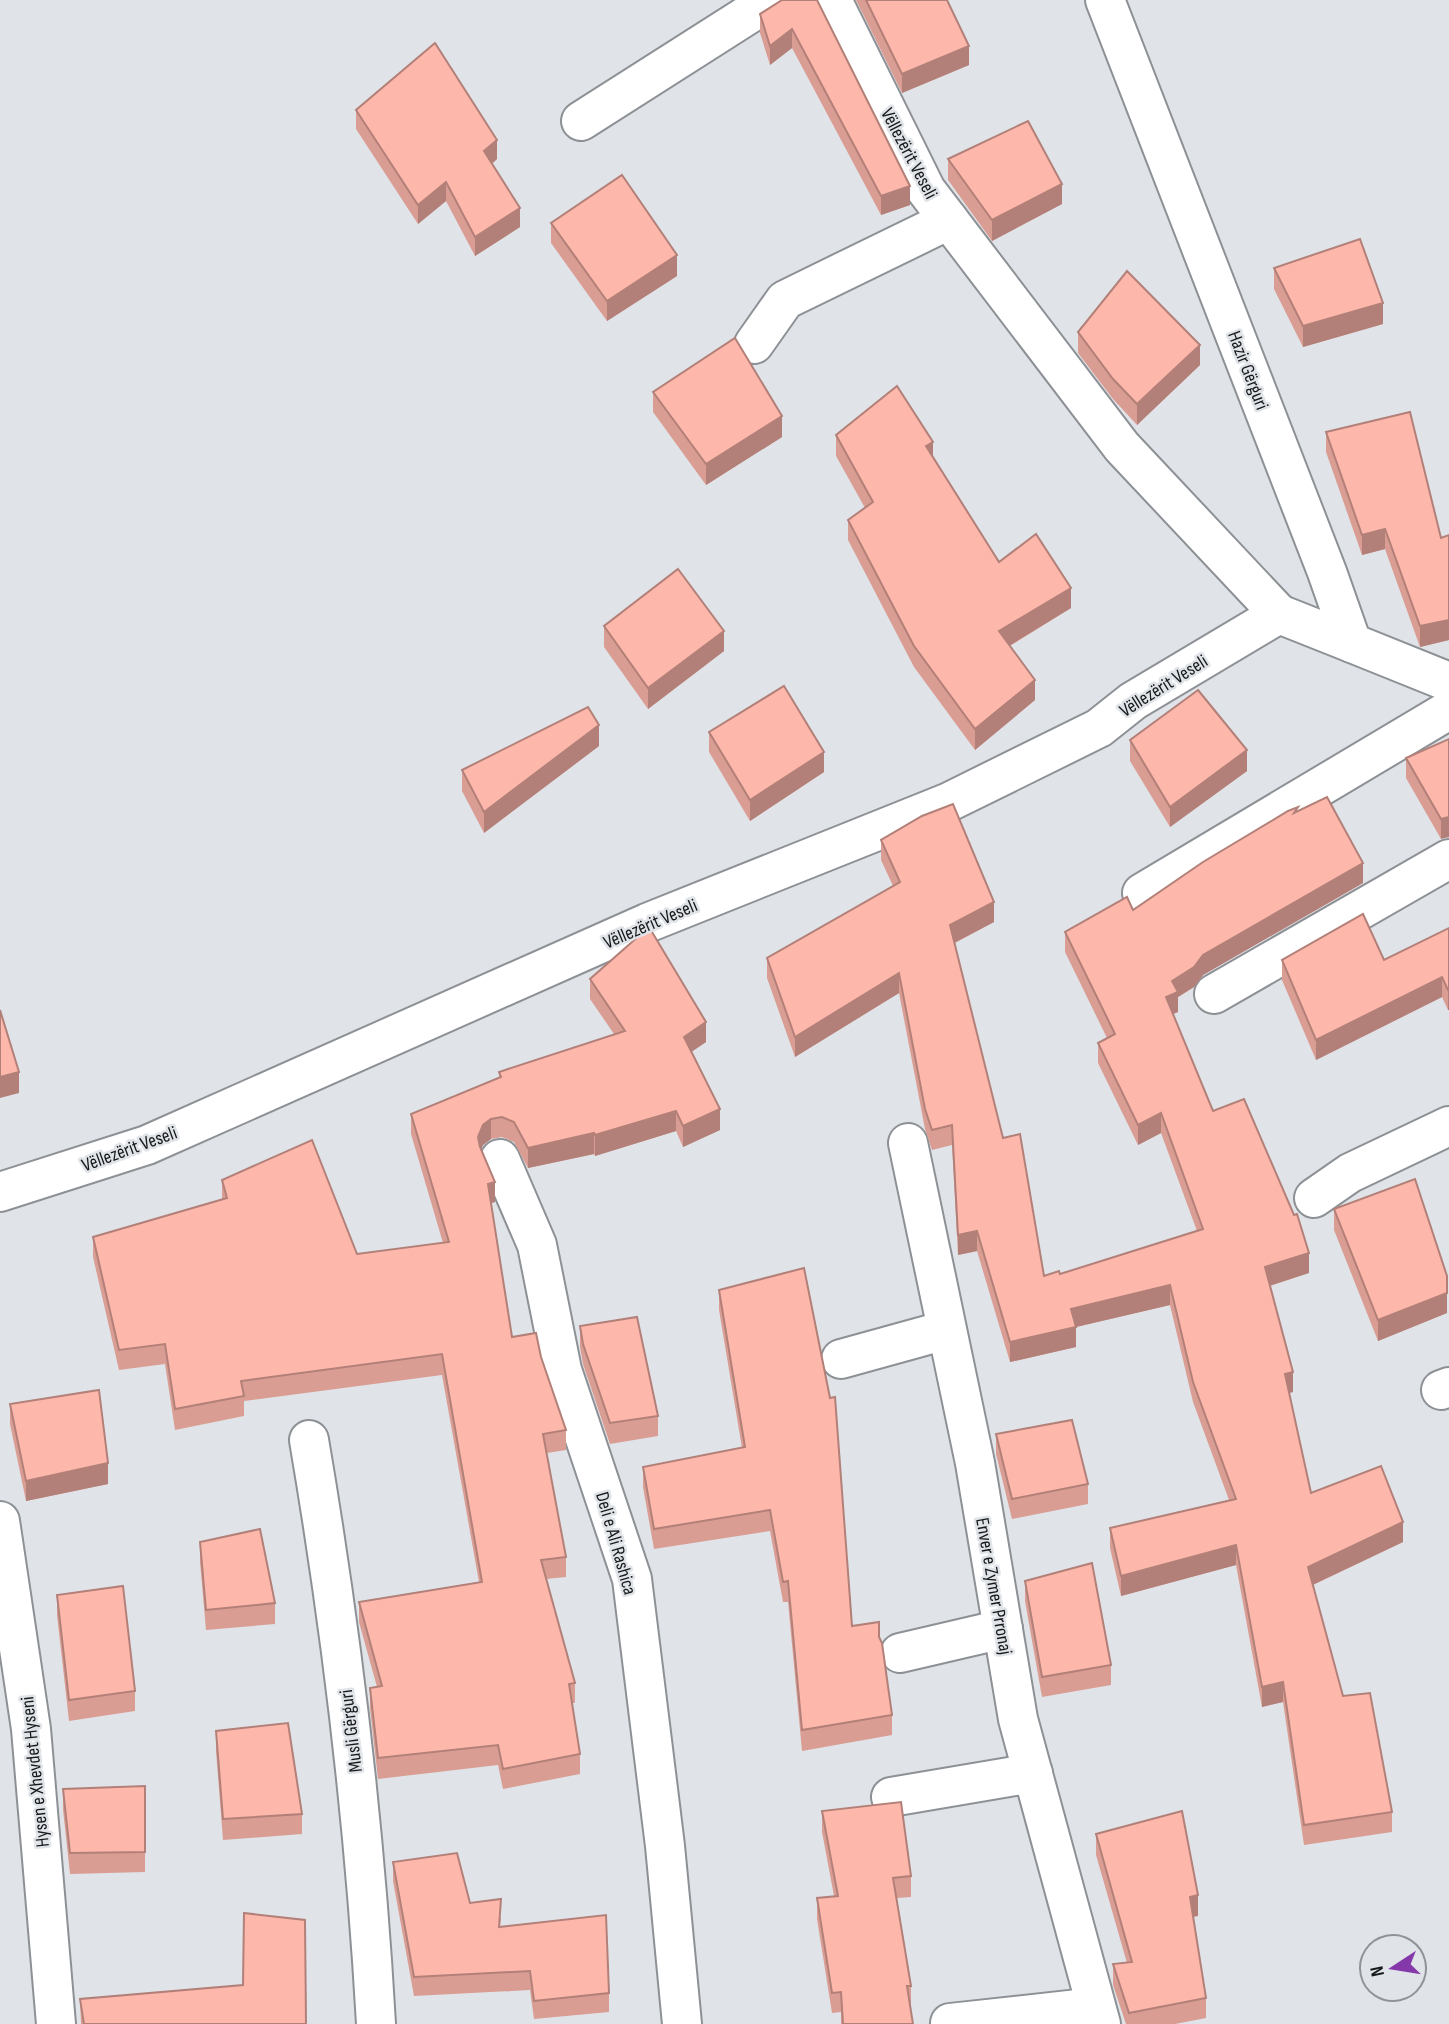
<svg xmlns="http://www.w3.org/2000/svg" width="1449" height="2024" viewBox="0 0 1449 2024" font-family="'Sofia Sans Condensed',sans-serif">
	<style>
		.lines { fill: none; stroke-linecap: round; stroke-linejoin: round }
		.minor-casing { stroke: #8d9196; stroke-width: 42 }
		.minor { stroke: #fff; stroke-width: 38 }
		.wall { fill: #da9d93 }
		.shaded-wall { fill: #b28078 }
		.building { fill: #feb7ab; stroke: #b28078; stroke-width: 2 }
		.labels { text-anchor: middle; stroke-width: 5; stroke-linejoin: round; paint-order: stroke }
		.street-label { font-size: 19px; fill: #17181a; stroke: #e0e4e9 }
	</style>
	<rect width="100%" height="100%" fill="#e0e4e9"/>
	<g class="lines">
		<defs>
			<g id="minor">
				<polyline points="1105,0 1327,572 1352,643 1449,682"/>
				<polyline points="581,121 771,0"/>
				<polyline points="754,344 785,300 949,220"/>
				<polyline points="1279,614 1352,643"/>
				<polyline points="1142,893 1449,710"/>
				<polyline points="1214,994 1449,859"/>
				<polyline points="908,1143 975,1463 1018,1719 1101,2024"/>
				<polyline points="500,1159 537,1245 562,1370 632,1579 665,1846 682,2024"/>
				<polyline points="0,1192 147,1145 647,923 947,803 1099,728 1133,701 1279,614 1122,447 926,190 832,0"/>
				<polyline points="1314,1198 1350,1173 1449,1126"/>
				<polyline points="841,1359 946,1330"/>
				<polyline points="1441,1390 1449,1387"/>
				<path d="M309 1440C342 1633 365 1828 376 2024"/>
				<polyline points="0,1521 31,1729 56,2024"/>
				<polyline points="900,1653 1003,1629"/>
				<polyline points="891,1797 1033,1773"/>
				<polyline points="950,2023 1096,2007"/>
			</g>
		</defs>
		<use href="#minor" class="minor-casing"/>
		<use href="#minor" class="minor"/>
	</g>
	<g class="wall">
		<polygon points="782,0 910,205 881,215 792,48 770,65 760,33 760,14"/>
		<polygon points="856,0 947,0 969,65 902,93"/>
		<polygon points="356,110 497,159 492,164 520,227 475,256 446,201 418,224 356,129"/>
		<polygon points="948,159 1062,204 992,241 948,180"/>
		<polygon points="551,223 677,276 607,321 551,243"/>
		<polygon points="1274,268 1383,324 1303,347 1274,289"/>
		<polygon points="1078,332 1200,365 1137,425 1113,399 1078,353"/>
		<polygon points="653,392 782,437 706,485 653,412"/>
		<polygon points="1326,432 1441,538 1449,535 1449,640 1420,647 1385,549 1362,555 1326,452"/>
		<polygon points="836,435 933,458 999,562 1071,608 1010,646 1035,700 975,750 914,667 848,540 848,520 865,508 836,456"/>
		<polygon points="604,626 724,651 648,709 604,647"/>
		<polygon points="709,732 824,772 750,821 709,752"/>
		<polygon points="1449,739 1441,839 1406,778 1406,758"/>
		<polygon points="1130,740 1247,771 1170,827 1130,761"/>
		<polygon points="599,746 484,833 462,791 462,770"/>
		<polygon points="1298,811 1363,883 1203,975 1194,987 1178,997 1178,1012 1173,1014 1213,1111 1309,1273 1270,1286 1293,1392 1289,1393 1311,1493 1403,1542 1313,1585 1343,1696 1392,1812 1392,1832 1304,1845 1283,1702 1262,1707 1236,1565 1121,1596 1110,1548 1110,1528 1229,1500 1193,1402 1170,1305 1076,1327 1076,1347 1010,1362 977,1251 958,1255 952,1145 932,1150 925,1129 899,993 795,1057 767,978 767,958 893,886 881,860 881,840 994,922 955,943 1003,1138 1044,1276 1060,1274 1197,1231 1161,1133 1138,1145 1098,1063 1098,1043 1107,1038 1065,952 1065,932 1133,910"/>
		<polygon points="1449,928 1449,1010 1448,1010 1442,997 1316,1060 1282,980 1282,960 1384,960"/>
		<polygon points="590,979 706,1042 691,1052 720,1130 683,1147 676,1131 595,1156 594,1154 528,1168 514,1142 502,1137 491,1139 483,1145 481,1150 495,1202 491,1203 512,1337 541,1357 566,1430 566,1450 547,1453 566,1557 566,1577 546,1579 575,1683 575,1703 572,1703 580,1754 580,1774 503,1789 498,1765 378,1779 370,1708 370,1688 377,1687 359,1622 359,1602 479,1582 442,1375 244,1401 244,1416 175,1430 165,1364 119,1370 93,1257 93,1237 222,1199 222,1180 357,1254 443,1243 411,1134 411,1114 499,1077 499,1072 614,1034 590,999"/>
		<polygon points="1334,1209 1447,1313 1378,1341 1334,1230"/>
		<polygon points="719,1290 852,1626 879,1637 892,1715 892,1735 802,1751 788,1602 783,1602 770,1531 654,1549 643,1487 643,1467 742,1448 719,1310"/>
		<polygon points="580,1326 658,1416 658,1436 610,1444 583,1364 580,1347"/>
		<polygon points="10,1404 108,1484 26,1501 10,1424"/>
		<polygon points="996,1434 1088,1484 1088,1504 1012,1519 996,1454"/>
		<polygon points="200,1542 275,1603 275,1624 206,1630 200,1562"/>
		<polygon points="1025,1581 1111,1665 1111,1685 1042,1697 1025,1601"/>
		<polygon points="57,1595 135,1691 135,1711 69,1721 57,1615"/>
		<polygon points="216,1731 302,1814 302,1834 223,1840 216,1751"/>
		<polygon points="145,1786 145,1872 70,1874 63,1810 63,1789"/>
		<polygon points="822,1811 911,1876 911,1897 897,1898 911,1986 911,2006 910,2006 913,2024 841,2024 841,2012 832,2013 817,1919 817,1898 834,1896 822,1832"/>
		<polygon points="1096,1834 1198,1916 1193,1917 1206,1998 1206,2018 1175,2024 1126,2024 1113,1985 1113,1964 1127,1963 1096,1855"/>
		<polygon points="393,1862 470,1903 501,1918 500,1927 609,1993 609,2012 534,2019 530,1990 414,1996 393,1881"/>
		<polygon points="80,1999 305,2017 306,2024 81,2024"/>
	</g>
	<g class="shaded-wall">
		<polygon points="792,29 792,48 770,65 770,46"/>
		<polygon points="969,46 969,65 902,93 902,74"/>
		<polygon points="497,140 497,159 484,170 484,151"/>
		<polygon points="446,182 446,201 418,224 418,205"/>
		<polygon points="1062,184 1062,204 992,241 992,220"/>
		<polygon points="910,186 910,205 881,215 881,196"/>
		<polygon points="520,208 520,227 475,256 475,237"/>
		<polygon points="677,255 677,276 607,321 607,301"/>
		<polygon points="1383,303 1383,324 1303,347 1303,326"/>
		<polygon points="1200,345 1200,365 1137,425 1137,404"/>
		<polygon points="782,416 782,437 706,485 706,464"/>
		<polygon points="933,442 933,463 926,446"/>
		<polygon points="1385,529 1385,549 1362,555 1362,535"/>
		<polygon points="1071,588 1071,608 999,652 999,631"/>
		<polygon points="1449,620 1449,640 1420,647 1420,626"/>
		<polygon points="724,631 724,651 648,709 648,688"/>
		<polygon points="1035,680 1035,700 975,750 975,729"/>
		<polygon points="599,725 599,746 484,833 484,812"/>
		<polygon points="1247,750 1247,771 1170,827 1170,807"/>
		<polygon points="824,752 824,772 750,821 750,800"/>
		<polygon points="1449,817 1449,837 1441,839 1441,819"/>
		<polygon points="1363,863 1363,883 1203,975 1194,987 1178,997 1178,1012 1166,1017 1166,997 1172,981 1203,955"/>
		<polygon points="994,902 994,922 950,945 950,925"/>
		<polygon points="899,973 899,993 795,1057 795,1037"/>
		<polygon points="1442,977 1442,997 1316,1060 1316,1040"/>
		<rect x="1448" y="990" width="1" height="20"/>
		<polygon points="706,1022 706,1042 684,1057 684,1037"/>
		<polygon points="19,1072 19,1093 0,1098 0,1077"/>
		<polygon points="720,1109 720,1130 683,1147 683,1126"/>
		<polygon points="676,1111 676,1131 595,1156 595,1135"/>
		<polygon points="1161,1113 1161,1133 1138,1145 1138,1125"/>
		<polygon points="491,1119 491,1139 483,1145 478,1157 478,1137 483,1125"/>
		<polygon points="594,1133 594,1154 528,1168 528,1148"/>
		<polygon points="495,1182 495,1202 488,1204 488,1184"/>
		<polygon points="977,1231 977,1251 958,1255 958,1235"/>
		<polygon points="1309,1253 1309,1273 1265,1287 1265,1267"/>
		<polygon points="1170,1285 1170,1305 1076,1327 1076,1347 1010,1362 1010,1342 1071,1309"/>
		<polygon points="1447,1293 1447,1313 1378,1341 1378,1320"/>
		<polygon points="1293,1372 1293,1392 1285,1394 1285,1374"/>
		<polygon points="108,1463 108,1484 26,1501 26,1481"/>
		<polygon points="1403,1522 1403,1542 1308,1587 1308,1567"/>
		<polygon points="1236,1545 1236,1565 1121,1596 1121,1576"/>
		<polygon points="1283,1682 1283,1702 1262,1707 1262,1687"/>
		<polygon points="1198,1895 1198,1916 1190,1917 1190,1897"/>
	</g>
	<g class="building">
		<polygon points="782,0 817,0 910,186 881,196 792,29 770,46 760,14"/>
		<polygon points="866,0 947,0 969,46 902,74"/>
		<polygon points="435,43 497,140 484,151 520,208 475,237 446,182 418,205 356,110"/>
		<polygon points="1028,121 1062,184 992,220 948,159"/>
		<polygon points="622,175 677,255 607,301 551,223"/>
		<polygon points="1360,239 1383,303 1303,326 1274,268"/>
		<polygon points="1127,271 1200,345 1137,404 1113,379 1078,332"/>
		<polygon points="735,338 782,416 706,464 653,392"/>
		<polygon points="897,386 933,442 926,446 999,562 1036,534 1071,588 999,631 1035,680 975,729 914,646 848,520 873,502 836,435"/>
		<polygon points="1410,412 1441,538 1449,535 1449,620 1420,626 1385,529 1362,535 1326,432"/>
		<polygon points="678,569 724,631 648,688 604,626"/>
		<polygon points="784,686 824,752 750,800 709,732"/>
		<polygon points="1198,690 1247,750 1170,807 1130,740"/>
		<polygon points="588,707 599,725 484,812 462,770"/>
		<polygon points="1449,739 1449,817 1441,819 1406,758"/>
		<polygon points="1327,797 1363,863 1203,955 1194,967 1172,981 1178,992 1166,997 1213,1111 1244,1099 1294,1215 1297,1214 1309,1253 1265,1267 1293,1372 1285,1374 1311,1493 1381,1466 1403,1522 1308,1567 1343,1696 1370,1693 1392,1812 1304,1825 1283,1682 1262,1687 1236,1545 1121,1576 1110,1528 1236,1499 1193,1382 1170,1285 1071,1309 1076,1327 1010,1342 977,1231 958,1235 952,1125 932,1130 925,1109 899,973 795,1037 767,958 900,882 881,840 922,816 953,804 994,902 950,925 1003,1138 1020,1134 1044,1276 1059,1271 1060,1274 1203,1229 1161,1113 1138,1125 1098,1043 1115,1034 1065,932 1127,897 1133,910 1203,862 1288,811 1298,807 1294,813"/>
		<polygon points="1363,914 1384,960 1449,928 1449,990 1448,990 1442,977 1316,1040 1282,960"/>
		<polygon points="649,927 706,1022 684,1037 720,1109 683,1126 676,1111 595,1135 594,1133 528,1148 514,1122 502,1117 491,1119 483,1125 478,1137 480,1147 495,1182 488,1184 512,1337 536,1333 541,1357 566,1430 543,1434 566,1557 541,1560 575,1683 569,1684 580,1754 503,1769 498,1745 378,1758 370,1688 382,1686 359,1602 482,1582 442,1354 241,1381 244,1396 175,1409 165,1344 119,1350 93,1237 227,1198 222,1180 312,1140 357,1254 449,1242 411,1114 501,1077 499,1072 625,1031 590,979"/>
		<polygon points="0,1010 19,1072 0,1077"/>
		<polygon points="1415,1179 1447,1276 1447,1293 1378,1320 1334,1209"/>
		<polygon points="804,1268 830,1398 835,1397 852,1626 879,1622 879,1637 882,1643 892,1715 802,1730 788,1581 783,1582 770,1510 654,1529 643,1467 745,1447 719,1290"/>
		<polygon points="637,1317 658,1416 610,1423 583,1344 580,1326"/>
		<polygon points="99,1390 108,1463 26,1481 10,1404"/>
		<polygon points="1072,1420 1088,1484 1012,1499 996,1434"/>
		<polygon points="260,1529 275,1603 206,1610 200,1542"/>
		<polygon points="1092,1563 1111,1665 1042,1677 1025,1581"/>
		<polygon points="123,1586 135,1691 69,1700 57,1595"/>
		<polygon points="288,1723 302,1814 223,1819 216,1731"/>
		<polygon points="145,1786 145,1852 70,1853 63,1789"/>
		<polygon points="901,1802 911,1876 893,1878 911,1986 907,1986 913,2024 843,2024 841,1992 832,1993 817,1898 838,1896 822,1811"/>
		<polygon points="1182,1811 1198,1895 1190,1897 1206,1998 1129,2013 1113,1964 1132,1962 1096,1834"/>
		<polygon points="457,1853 470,1903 501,1899 499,1927 606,1915 609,1993 534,2001 530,1971 414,1977 393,1862"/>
		<polygon points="244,1913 305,1920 306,2024 84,2024 80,1999 243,1985"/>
	</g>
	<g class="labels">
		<g class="street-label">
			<text transform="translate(910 153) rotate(62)" y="7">Vëllezërit Veseli</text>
			<text transform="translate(1249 370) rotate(69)" y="7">Hazir Gërguri</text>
			<text transform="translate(1163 685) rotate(-32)" y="7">Vëllezërit Veseli</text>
			<text transform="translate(650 923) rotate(-23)" y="7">Vëllezërit Veseli</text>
			<text transform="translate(129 1148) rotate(-20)" y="7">Vëllezërit Veseli</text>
			<text transform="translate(617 1543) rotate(74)" y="7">Deli e Ali Rashica</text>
			<text transform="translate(995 1586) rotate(80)" y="7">Enver e Zymer Prronaj</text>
			<text transform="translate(350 1731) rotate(-97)" y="7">Musli Gërguri</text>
			<text transform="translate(34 1772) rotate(-96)" y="7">Hysen e Xhevdet Hyseni</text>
		</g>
	</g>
	<g transform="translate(1393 1968) rotate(258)"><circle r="33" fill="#e0e4e9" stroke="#909296" stroke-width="2"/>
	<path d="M0-5L12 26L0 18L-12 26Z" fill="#8538a9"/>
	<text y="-10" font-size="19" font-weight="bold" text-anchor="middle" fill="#17181a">N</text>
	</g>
</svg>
